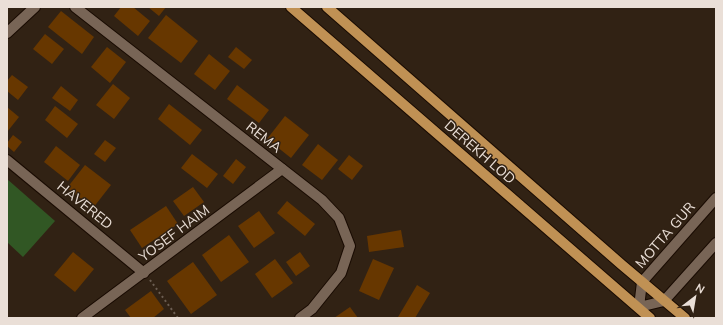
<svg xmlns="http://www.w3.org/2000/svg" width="723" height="325" viewBox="0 0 723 325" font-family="Mulish,sans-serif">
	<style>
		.pitch { fill: #315724 }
		.building { fill: #673700 }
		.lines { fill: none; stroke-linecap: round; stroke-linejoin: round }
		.minor-casing { stroke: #190b02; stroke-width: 12 }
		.major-casing { stroke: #190b02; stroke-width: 12 }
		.path { stroke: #6c5e52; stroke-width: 2; stroke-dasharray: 2 3; stroke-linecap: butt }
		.minor { stroke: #786556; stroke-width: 10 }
		.major { stroke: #c09154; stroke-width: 10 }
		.labels { text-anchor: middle; stroke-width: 3; stroke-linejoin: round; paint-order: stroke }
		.street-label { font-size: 14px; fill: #eadfd7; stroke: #312214 }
	</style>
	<rect width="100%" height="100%" fill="#312214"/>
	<polygon class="pitch" points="7,179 55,221 23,257 7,242"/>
	<g class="building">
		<polygon points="121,7 133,7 150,21 138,36 114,16"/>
		<polygon points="148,7 166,7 159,16"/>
		<polygon points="61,11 94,37 82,54 48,27"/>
		<polygon points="166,15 198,41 181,63 148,38"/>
		<polygon points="45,34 64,49 52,64 33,49"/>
		<polygon points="107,47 126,62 110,83 91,67"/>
		<polygon points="236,47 252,60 244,69 228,57"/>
		<polygon points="209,54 230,71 215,90 194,74"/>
		<polygon points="12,75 28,87 18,100 7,91 7,81"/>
		<polygon points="113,84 130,98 114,119 96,105"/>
		<polygon points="237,85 269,110 259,123 227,99"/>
		<polygon points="61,86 78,100 70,111 52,98"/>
		<polygon points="169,104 202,130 190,145 158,119"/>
		<polygon points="55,106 78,124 67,138 45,120"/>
		<polygon points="7,107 19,117 7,132"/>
		<polygon points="285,116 309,135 291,158 267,139"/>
		<polygon points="13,135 22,142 14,152 7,146 7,143"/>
		<polygon points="105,140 116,148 105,162 94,154"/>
		<polygon points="318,144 338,160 322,180 302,165"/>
		<polygon points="56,146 80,165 68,181 44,162"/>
		<polygon points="192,154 218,174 207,188 181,168"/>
		<polygon points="349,155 363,166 352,180 338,169"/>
		<polygon points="236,159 246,167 233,184 223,176"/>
		<polygon points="85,165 111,185 93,208 67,188"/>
		<polygon points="193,187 204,202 184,216 173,201"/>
		<polygon points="287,201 315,224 305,236 277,213"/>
		<polygon points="166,206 178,224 142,248 130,230"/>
		<polygon points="259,211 275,233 254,248 238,226"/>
		<polygon points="401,230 404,247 369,252 367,236"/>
		<polygon points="229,235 249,262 221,282 202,255"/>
		<polygon points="73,252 94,269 75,292 54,275"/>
		<polygon points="300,252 310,266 296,276 286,262"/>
		<polygon points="275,259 293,283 272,298 255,274"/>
		<polygon points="373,259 394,268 379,300 359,291"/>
		<polygon points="193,262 217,295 191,314 167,281"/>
		<polygon points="417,285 430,293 415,318 401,318 398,317"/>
		<polygon points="151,291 164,309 153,318 131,318 125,310"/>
		<polygon points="350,307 358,318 334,318"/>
	</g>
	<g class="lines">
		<defs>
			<g id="minor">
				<polyline points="75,7 322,200 339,218 350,246 341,273 312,309 300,318"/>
				<polyline points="7,33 35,7"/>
				<polyline points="7,160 144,273"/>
				<polyline points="716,198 642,282 639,307 664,301 716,243"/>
				<polyline points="82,318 282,169"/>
			</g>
			<g id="major">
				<polyline points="291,7 650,318"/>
				<polyline points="327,7 622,265 685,318"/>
			</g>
		</defs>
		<use href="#minor" class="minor-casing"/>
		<use href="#major" class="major-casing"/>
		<polyline class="path" points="150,280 178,318"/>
		<use href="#minor" class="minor"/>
		<use href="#major" class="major"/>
	</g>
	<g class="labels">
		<g class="street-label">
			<text transform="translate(264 137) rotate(38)" y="5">REMA</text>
			<text transform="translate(480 152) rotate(41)" y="5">DEREKH LOD</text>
			<text transform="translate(85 205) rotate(39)" y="5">HAVERED</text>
			<text transform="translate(174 233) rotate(-37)" y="5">YOSEF HAIM</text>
			<text transform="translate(665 235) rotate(-49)" y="5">MOTTA GUR</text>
		</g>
	</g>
	<rect width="723" height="325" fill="none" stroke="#eadfd7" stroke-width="16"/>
	<g transform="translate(695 297) rotate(31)" stroke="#312214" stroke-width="3" paint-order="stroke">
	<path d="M0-3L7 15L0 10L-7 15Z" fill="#eadfd7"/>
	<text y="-6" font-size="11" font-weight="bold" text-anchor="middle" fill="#eadfd7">N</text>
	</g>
</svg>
